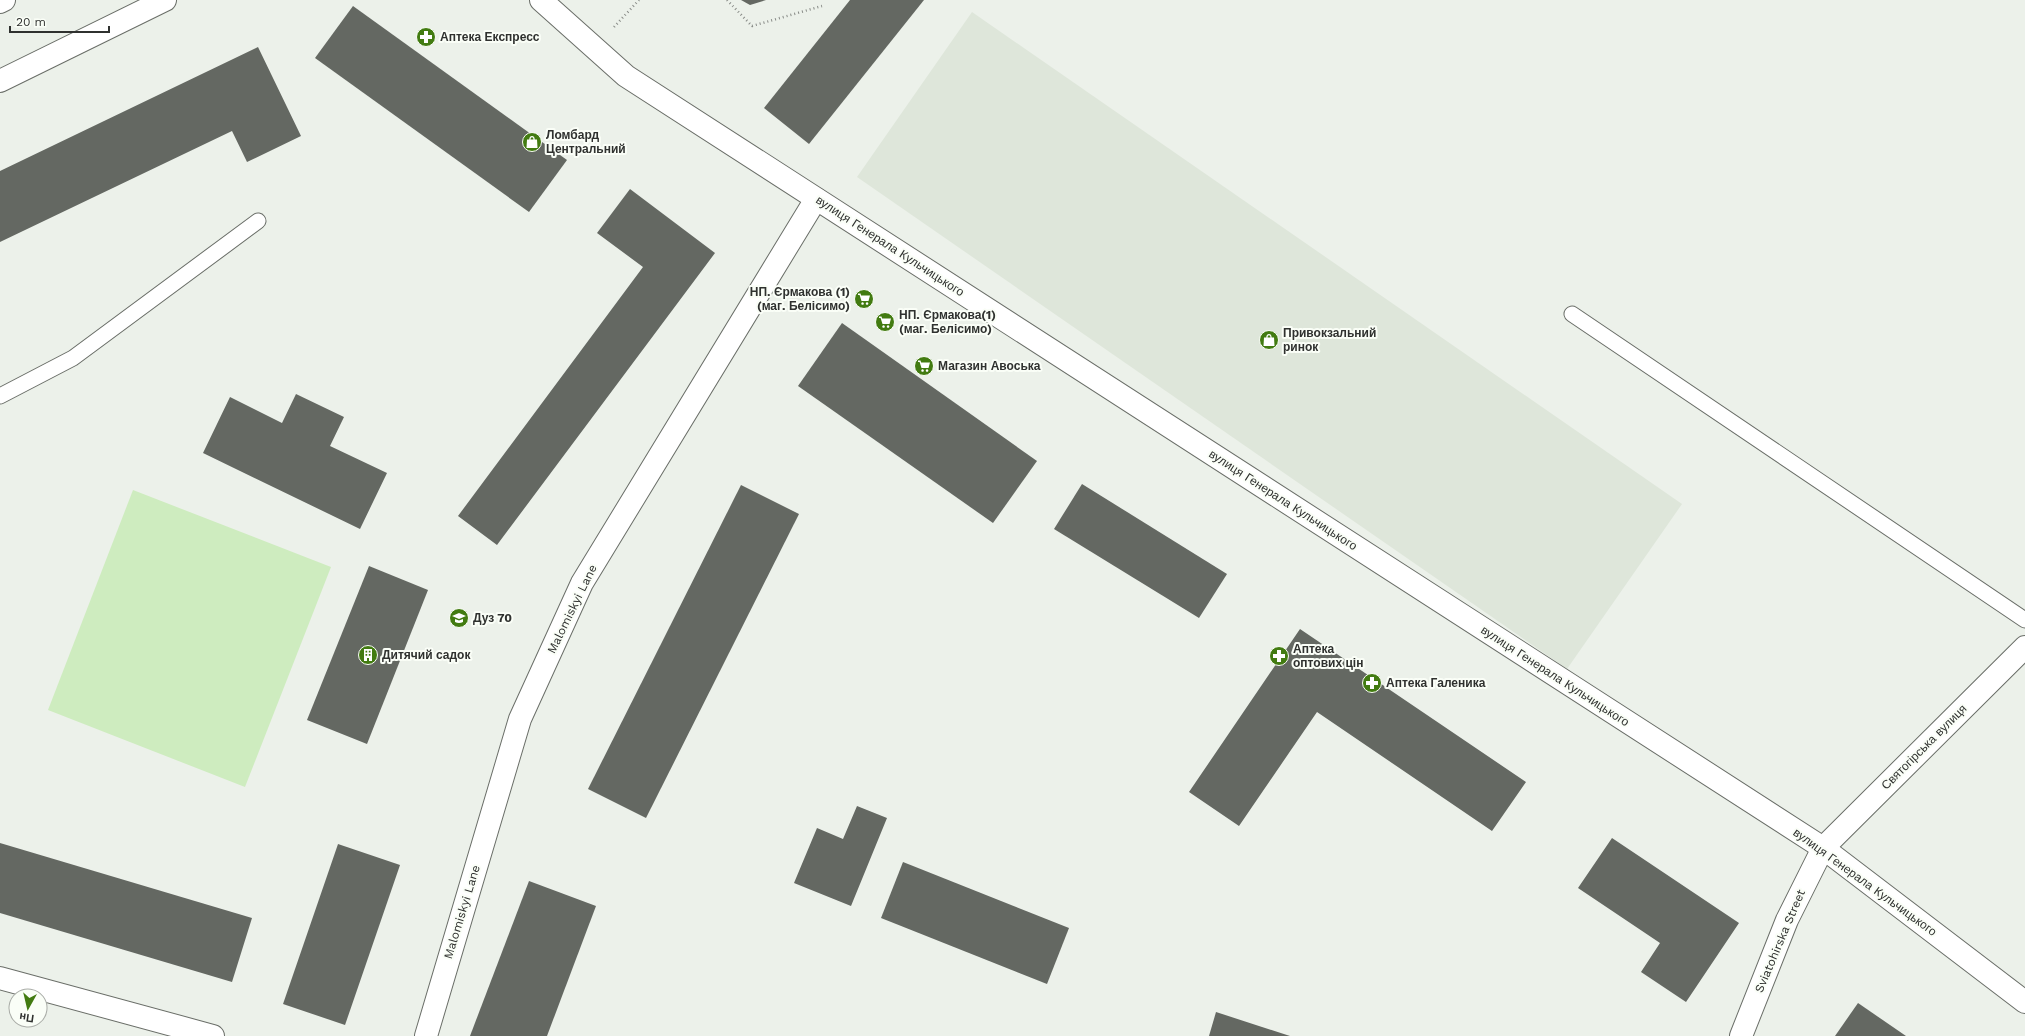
<svg xmlns="http://www.w3.org/2000/svg" width="2025" height="1036" viewBox="0 0 2025 1036" font-family="'Work Sans',sans-serif">
	<style>
		.built { fill: #dee6da }
		.green { fill: #ceecbf }
		.building { fill: #646862 }
		.lines { fill: none; stroke-linecap: round; stroke-linejoin: round }
		.service-casing { stroke: #6a6e68; stroke-width: 17 }
		.minor-casing { stroke: #6a6e68; stroke-width: 24 }
		.tertiary-casing { stroke: #6a6e68; stroke-width: 24 }
		.path { stroke: #888b87; stroke-width: 2.5; stroke-dasharray: 1 3; stroke-linecap: butt }
		.service { stroke: #fff; stroke-width: 15 }
		.minor { stroke: #fff; stroke-width: 22 }
		.tertiary { stroke: #fff; stroke-width: 22 }
		.labels { text-anchor: middle; stroke-width: 4; stroke-linejoin: round; paint-order: stroke }
		.poi-label { font-size: 12px; font-weight: bold; fill: #2f312f; stroke: #fafef7; text-anchor: start }
		.street-label { font-size: 12px; fill: #2f312f; stroke: #fafef7 }
	</style>
	<rect width="100%" height="100%" fill="#ecf1ea"/>
	<polygon class="built" points="972,12 1682,504 1567,669 857,177"/>
	<polygon class="green" points="133,490 331,567 245,787 48,710"/>
	<g class="building">
		<polygon points="741,0 766,0 750,5"/>
		<polygon points="850,0 924,0 809,144 764,108"/>
		<polygon points="353,6 567,160 529,212 315,58"/>
		<polygon points="258,47 301,136 247,162 232,131 0,242 0,171"/>
		<polygon points="630,189 715,253 497,545 458,516 643,267 597,233"/>
		<polygon points="842,323 1037,461 993,523 798,386"/>
		<polygon points="296,394 344,417 330,446 387,473 360,529 203,453 230,397 282,423"/>
		<polygon points="1082,484 1227,574 1199,618 1054,529"/>
		<polygon points="741,485 799,514 646,818 588,789"/>
		<polygon points="369,566 428,590 367,744 307,720"/>
		<polygon points="1300,629 1526,782 1492,831 1317,712 1239,826 1189,792"/>
		<polygon points="857,806 887,818 851,906 794,883 817,828 843,839"/>
		<polygon points="1612,838 1739,923 1686,1002 1641,972 1660,943 1578,888"/>
		<polygon points="0,843 252,918 232,982 0,913"/>
		<polygon points="338,844 400,865 345,1025 283,1004"/>
		<polygon points="903,862 1069,928 1047,984 881,918"/>
		<polygon points="529,881 596,906 547,1036 470,1036"/>
		<polygon points="1858,1003 1906,1036 1835,1036"/>
		<polygon points="1216,1012 1290,1036 1209,1036"/>
	</g>
	<g class="lines">
		<defs>
			<g id="service">
				<polyline points="1572,314 2025,620"/>
				<polyline points="0,396 73,358 258,221"/>
			</g>
			<g id="minor">
				<polyline points="1823,848 2025,647"/>
				<polyline points="0,978 213,1036"/>
				<polyline points="426,1036 520,719 582,583 816,199"/>
			</g>
			<g id="tertiary">
				<polyline points="541,0 626,76 1823,848 2025,1002"/>
				<polyline points="0,2 4,0"/>
				<polyline points="0,81 165,0"/>
				<polyline points="1741,1036 1787,920 1823,848"/>
			</g>
		</defs>
		<use href="#service" class="service-casing"/>
		<use href="#minor" class="minor-casing"/>
		<use href="#tertiary" class="tertiary-casing"/>
		<g class="path">
			<polyline points="727,0 752,26 822,6"/>
			<polyline points="614,27 639,0"/>
		</g>
		<use href="#service" class="service"/>
		<use href="#minor" class="minor"/>
		<use href="#tertiary" class="tertiary"/>
	</g>
	<defs>
		<symbol id="pharmacy-disc" viewBox="-11 -11 22 22"><circle r="9.5" fill="#427b11" stroke="#fafef7"/><path d="M-2-6h4v4h4v4h-4v4h-4v-4h-4v-4h4Z" fill="#fff"/></symbol>
		<symbol id="shop-disc" viewBox="-11 -11 22 22"><circle r="9.5" fill="#427b11" stroke="#fafef7"/><path d="M-5-2.5h2.3a2.7 3.5 0 0 1 5.4 0H5L5.5 6h-11ZM-1.5-2.5h3a1.5 2.3 0 0 0-3 0Z" fill="#fff"/></symbol>
		<symbol id="supermarket-disc" viewBox="-11 -11 22 22"><circle r="9.5" fill="#427b11" stroke="#fafef7"/><path d="M-6-5.5h2.5l.6 2H6L4.5 2H-2.5L-4.4-4H-6ZM-1.5 3.2a1.3 1.3 0 1 0 .1 0ZM3 3.2a1.3 1.3 0 1 0 .1 0Z" fill="#fff"/></symbol>
		<symbol id="school-disc" viewBox="-11 -11 22 22"><circle r="9.5" fill="#427b11" stroke="#fafef7"/><path d="M0-5L7-2L0 1L-7-2ZM-4 1L0 2.5L4 1V4Q0 6-4 4Z" fill="#fff"/></symbol>
		<symbol id="building-disc" viewBox="-11 -11 22 22"><circle r="9.5" fill="#427b11" stroke="#fafef7"/><path d="M-4-6H4V6H1V3H-1V6H-4ZM-2.5-4.3h1.7v1.8h-1.7ZM.8-4.3h1.7v1.8H.8ZM-2.5-1h1.7V.8h-1.7ZM.8-1h1.7V.8H.8Z" fill="#fff"/></symbol>
	</defs>
	<g fill-rule="evenodd">
		<use href="#pharmacy-disc" x="415" y="26" width="22" height="22"/>
		<use href="#shop-disc" x="521" y="131" width="22" height="22"/>
		<use href="#supermarket-disc" x="853" y="288" width="22" height="22"/>
		<use href="#supermarket-disc" x="874" y="311" width="22" height="22"/>
		<use href="#shop-disc" x="1258" y="329" width="22" height="22"/>
		<use href="#supermarket-disc" x="913" y="355" width="22" height="22"/>
		<use href="#school-disc" x="448" y="607" width="22" height="22"/>
		<use href="#building-disc" x="357" y="644" width="22" height="22"/>
		<use href="#pharmacy-disc" x="1268" y="645" width="22" height="22"/>
		<use href="#pharmacy-disc" x="1361" y="672" width="22" height="22"/>
	</g>
	<g class="labels">
		<g class="poi-label">
			<text x="440" y="41">Аптека Експресс</text>
			<text x="546" y="139">Ломбард<tspan x="546" dy="14">Центральний</tspan></text>
			<text x="850" y="296" text-anchor="end">НП. Єрмакова (1)<tspan x="850" dy="14">(маг. Белісимо)</tspan></text>
			<text x="899" y="319">НП. Єрмакова(1)<tspan x="899" dy="14">(маг. Белісимо)</tspan></text>
			<text x="1283" y="337">Привокзальний<tspan x="1283" dy="14">ринок</tspan></text>
			<text x="938" y="370">Магазин Авоська</text>
			<text x="473" y="622">Дуз 70</text>
			<text x="1293" y="653">Аптека<tspan x="1293" dy="14">оптових цін</tspan></text>
			<text x="382" y="659">Дитячий садок</text>
			<text x="1386" y="687">Аптека Галеника</text>
		</g>
		<g class="street-label">
			<text transform="translate(890 246) rotate(33)" y="4">вулиця Генерала Кульчицького</text>
			<text transform="translate(1283 500) rotate(33)" y="4">вулиця Генерала Кульчицького</text>
			<text transform="translate(572 609) rotate(-64)" y="4">Malomiskyi Lane</text>
			<text transform="translate(1555 676) rotate(33)" y="4">вулиця Генерала Кульчицького</text>
			<text transform="translate(1924 747) rotate(-45)" y="4">Святогірська вулиця</text>
			<text transform="translate(1865 882) rotate(36)" y="4">вулиця Генерала Кульчицького</text>
			<text transform="translate(462 912) rotate(-73)" y="4">Malomiskyi Lane</text>
			<text transform="translate(1780 941) rotate(-67)" y="4">Sviatohirska Street</text>
		</g>
	</g>
	<g transform="translate(28 1008) rotate(188)"><circle r="19" fill="#fafef7" stroke="#a9aca7"/>
	<path d="M0-3L7 15L0 10L-7 15Z" fill="#427b11"/>
	<text y="-6" font-size="11" font-weight="bold" text-anchor="middle" fill="#2f312f">Пн</text>
	</g>
	<path d="M10 26v6h99v-6" fill="none" stroke="#2f312f" stroke-width="2"/>
	<text x="16" y="26" font-size="12" fill="#2f312f" stroke="#fafef7" stroke-width="3" paint-order="stroke">20 m</text>
</svg>
